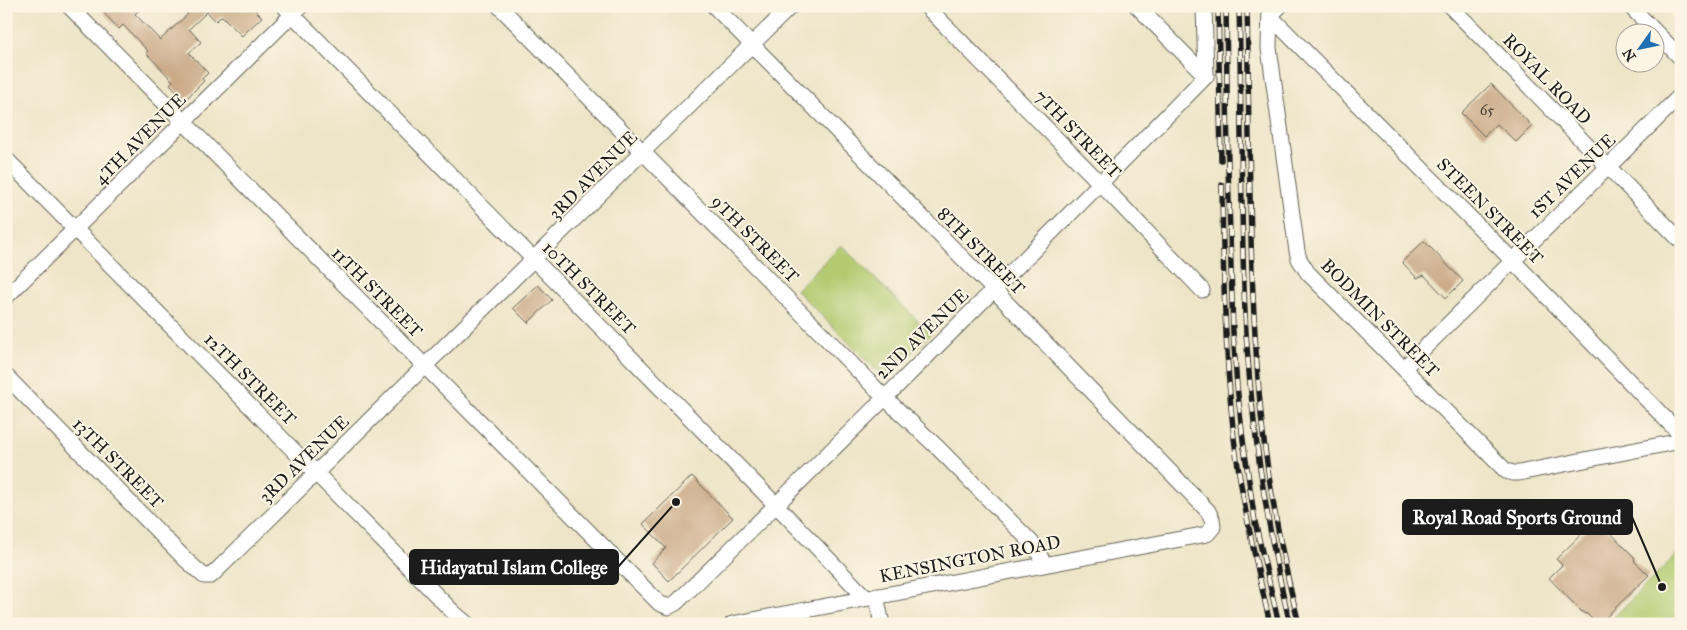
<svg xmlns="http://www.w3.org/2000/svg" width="1687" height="630" viewBox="0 0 1687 630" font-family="'IM FELL Great Primer',serif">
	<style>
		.green { fill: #b2cb71; stroke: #677446 }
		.building { fill: #cbaa88 }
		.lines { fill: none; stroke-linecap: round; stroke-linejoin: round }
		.minor-casing { stroke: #656258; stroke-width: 17 }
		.minor { stroke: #fff; stroke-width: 15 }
		.rail-casing { stroke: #1c1c1c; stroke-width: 5.5 }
		.rail { stroke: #fcf5e5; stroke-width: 4; stroke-dasharray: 11; stroke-linecap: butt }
		.labels { text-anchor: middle; stroke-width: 4; stroke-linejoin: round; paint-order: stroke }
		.number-label { font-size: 15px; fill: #484037 }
		.street-label { font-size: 18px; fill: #1c1c1c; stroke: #fcf5e5 }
		.leader { fill: none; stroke: #1c1c1c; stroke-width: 2 }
		.callout-dot { fill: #1c1c1c; stroke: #fcf5e5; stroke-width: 2 }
		.callout { fill: #1c1c1c; stroke: #1c1c1c; stroke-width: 2 }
		.callout-label { font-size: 19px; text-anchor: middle; font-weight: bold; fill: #fff }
	</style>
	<rect width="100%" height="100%" fill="#fcf5e5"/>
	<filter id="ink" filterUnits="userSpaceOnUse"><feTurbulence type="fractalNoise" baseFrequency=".02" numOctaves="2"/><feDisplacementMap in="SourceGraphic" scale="10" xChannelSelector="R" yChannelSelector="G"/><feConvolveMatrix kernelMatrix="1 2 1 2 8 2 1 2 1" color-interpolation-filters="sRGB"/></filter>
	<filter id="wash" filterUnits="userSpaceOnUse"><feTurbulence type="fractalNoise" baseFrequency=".0096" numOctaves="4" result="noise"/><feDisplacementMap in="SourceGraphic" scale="20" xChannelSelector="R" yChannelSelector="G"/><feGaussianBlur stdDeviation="1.12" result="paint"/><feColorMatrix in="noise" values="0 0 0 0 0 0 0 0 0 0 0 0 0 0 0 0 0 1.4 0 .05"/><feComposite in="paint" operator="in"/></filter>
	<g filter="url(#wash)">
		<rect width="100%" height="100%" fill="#ede5c7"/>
		<g class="green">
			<polygon points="841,245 931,334 892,373 878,372 796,290"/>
			<polygon points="1681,550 1681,624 1607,624"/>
		</g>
		<g id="blocks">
			<g class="building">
				<polygon points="108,6 143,6 135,14 160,40 188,14 180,6 251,6 262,17 242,36 222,16 216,21 207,12 189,29 201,42 189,53 208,73 202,79 204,81 185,100 170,84 173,81 146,53 148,51 123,25 119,29 103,12"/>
				<polygon points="1491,84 1532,126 1516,142 1497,124 1484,136 1461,113"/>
				<polygon points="1424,241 1463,281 1446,298 1424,275 1417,278 1402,262"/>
				<polygon points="538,285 552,300 528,323 513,308"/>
				<polygon points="692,476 733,518 669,581 652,563 666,548 643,524"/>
				<polygon points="1597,519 1634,557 1635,562 1649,575 1599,624 1597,624 1586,613 1585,614 1580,610 1549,578 1562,565 1556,559"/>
			</g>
		</g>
	</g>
	<g filter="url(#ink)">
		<use href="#blocks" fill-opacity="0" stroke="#656258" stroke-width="1"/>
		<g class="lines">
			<defs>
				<g id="minor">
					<path d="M69 6 659 603 668 607 676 603C854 429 1032 254 1206 76"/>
					<polyline points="284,6 776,505 866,598"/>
					<polyline points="499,6 884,397 937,447 1033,544 1039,553 1043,564"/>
					<polyline points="714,6 994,290 1208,511 1212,519 1213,527 1207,534 732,624"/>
					<polyline points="926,6 1101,184 1202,290"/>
					<polyline points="1137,6 1206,76"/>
					<polyline points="1204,6 1206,76"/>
					<polyline points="1270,6 1269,48 1297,251 1299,259 1308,273 1506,471 1513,473 1519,473 1681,441"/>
					<polyline points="1280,6 1270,16 1513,261 1681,435"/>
					<polyline points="1450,6 1681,241"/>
					<polyline points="1630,6 1681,58"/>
					<polyline points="6,159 454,613 467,624"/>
					<polyline points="6,297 301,6"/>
					<polyline points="1404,368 1681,95"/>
					<polyline points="6,376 186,560 204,576 211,576 791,6"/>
					<polyline points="876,596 882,624"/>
				</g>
			</defs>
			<use href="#minor" class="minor-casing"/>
			<use href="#minor" class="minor"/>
			<defs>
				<g id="rail">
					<polyline points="1218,6 1221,160"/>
					<polyline points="1226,6 1228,167 1233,333 1237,386 1243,440 1255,522 1279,624"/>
					<path d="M1239 6C1242 115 1240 223 1246 332 1252 430 1267 528 1290 624"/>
					<path d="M1247 6C1250 149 1248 292 1263 434 1271 498 1283 561 1299 624"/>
					<path d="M1222 185C1223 270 1225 354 1234 438 1242 501 1256 562 1270 624"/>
					<polyline points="6,622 21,624"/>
				</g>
			</defs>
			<use href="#rail" class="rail-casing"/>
			<use href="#rail" class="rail"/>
		</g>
	</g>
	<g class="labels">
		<g class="number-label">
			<text x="1487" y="115">65</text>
		</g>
		<g class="street-label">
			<text transform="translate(1547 79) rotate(46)" y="6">ROYAL ROAD</text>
			<text transform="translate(1078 134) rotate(46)" y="6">7TH STREET</text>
			<text transform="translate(140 139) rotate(-45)" y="6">4TH AVENUE</text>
			<text transform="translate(593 175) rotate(-45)" y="6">3RD AVENUE</text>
			<text transform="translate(1572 176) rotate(-44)" y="6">1ST AVENUE</text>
			<text transform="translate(1490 211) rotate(45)" y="6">STEEN STREET</text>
			<text transform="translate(755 239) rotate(45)" y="6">9TH STREET</text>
			<text transform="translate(981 251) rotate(45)" y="6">8TH STREET</text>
			<text transform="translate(589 288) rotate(45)" y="6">10TH STREET</text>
			<text transform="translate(377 292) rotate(45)" y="6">11TH STREET</text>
			<text transform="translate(1380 318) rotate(45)" y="6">BODMIN STREET</text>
			<text transform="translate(922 334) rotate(-44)" y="6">2ND AVENUE</text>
			<text transform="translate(250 379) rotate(45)" y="6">12TH STREET</text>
			<text transform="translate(304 459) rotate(-44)" y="6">3RD AVENUE</text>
			<text transform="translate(118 463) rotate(45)" y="6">13TH STREET</text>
			<text transform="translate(970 559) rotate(-11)" y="6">KENSINGTON ROAD</text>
		</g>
	</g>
	<path class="leader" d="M1662 587L1632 517M676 502L618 567"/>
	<g class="callout-dot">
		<circle cx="1662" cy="587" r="5"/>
		<circle cx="676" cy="502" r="5"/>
	</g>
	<g class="callout">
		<rect x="1403" y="500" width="229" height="34" rx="5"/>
		<rect x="410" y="550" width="208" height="34" rx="5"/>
	</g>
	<g class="callout-label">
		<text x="1517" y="524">Royal Road Sports Ground</text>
		<text x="514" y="574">Hidayatul Islam College</text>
	</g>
	<rect width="1687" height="630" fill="none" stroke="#fcf5e5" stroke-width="25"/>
	<g transform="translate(1640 48) rotate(237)"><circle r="24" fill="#fcf5e5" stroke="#a29e95"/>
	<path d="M0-4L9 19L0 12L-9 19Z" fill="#1f6fb2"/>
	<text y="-8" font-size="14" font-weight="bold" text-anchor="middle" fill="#1c1c1c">N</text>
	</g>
</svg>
